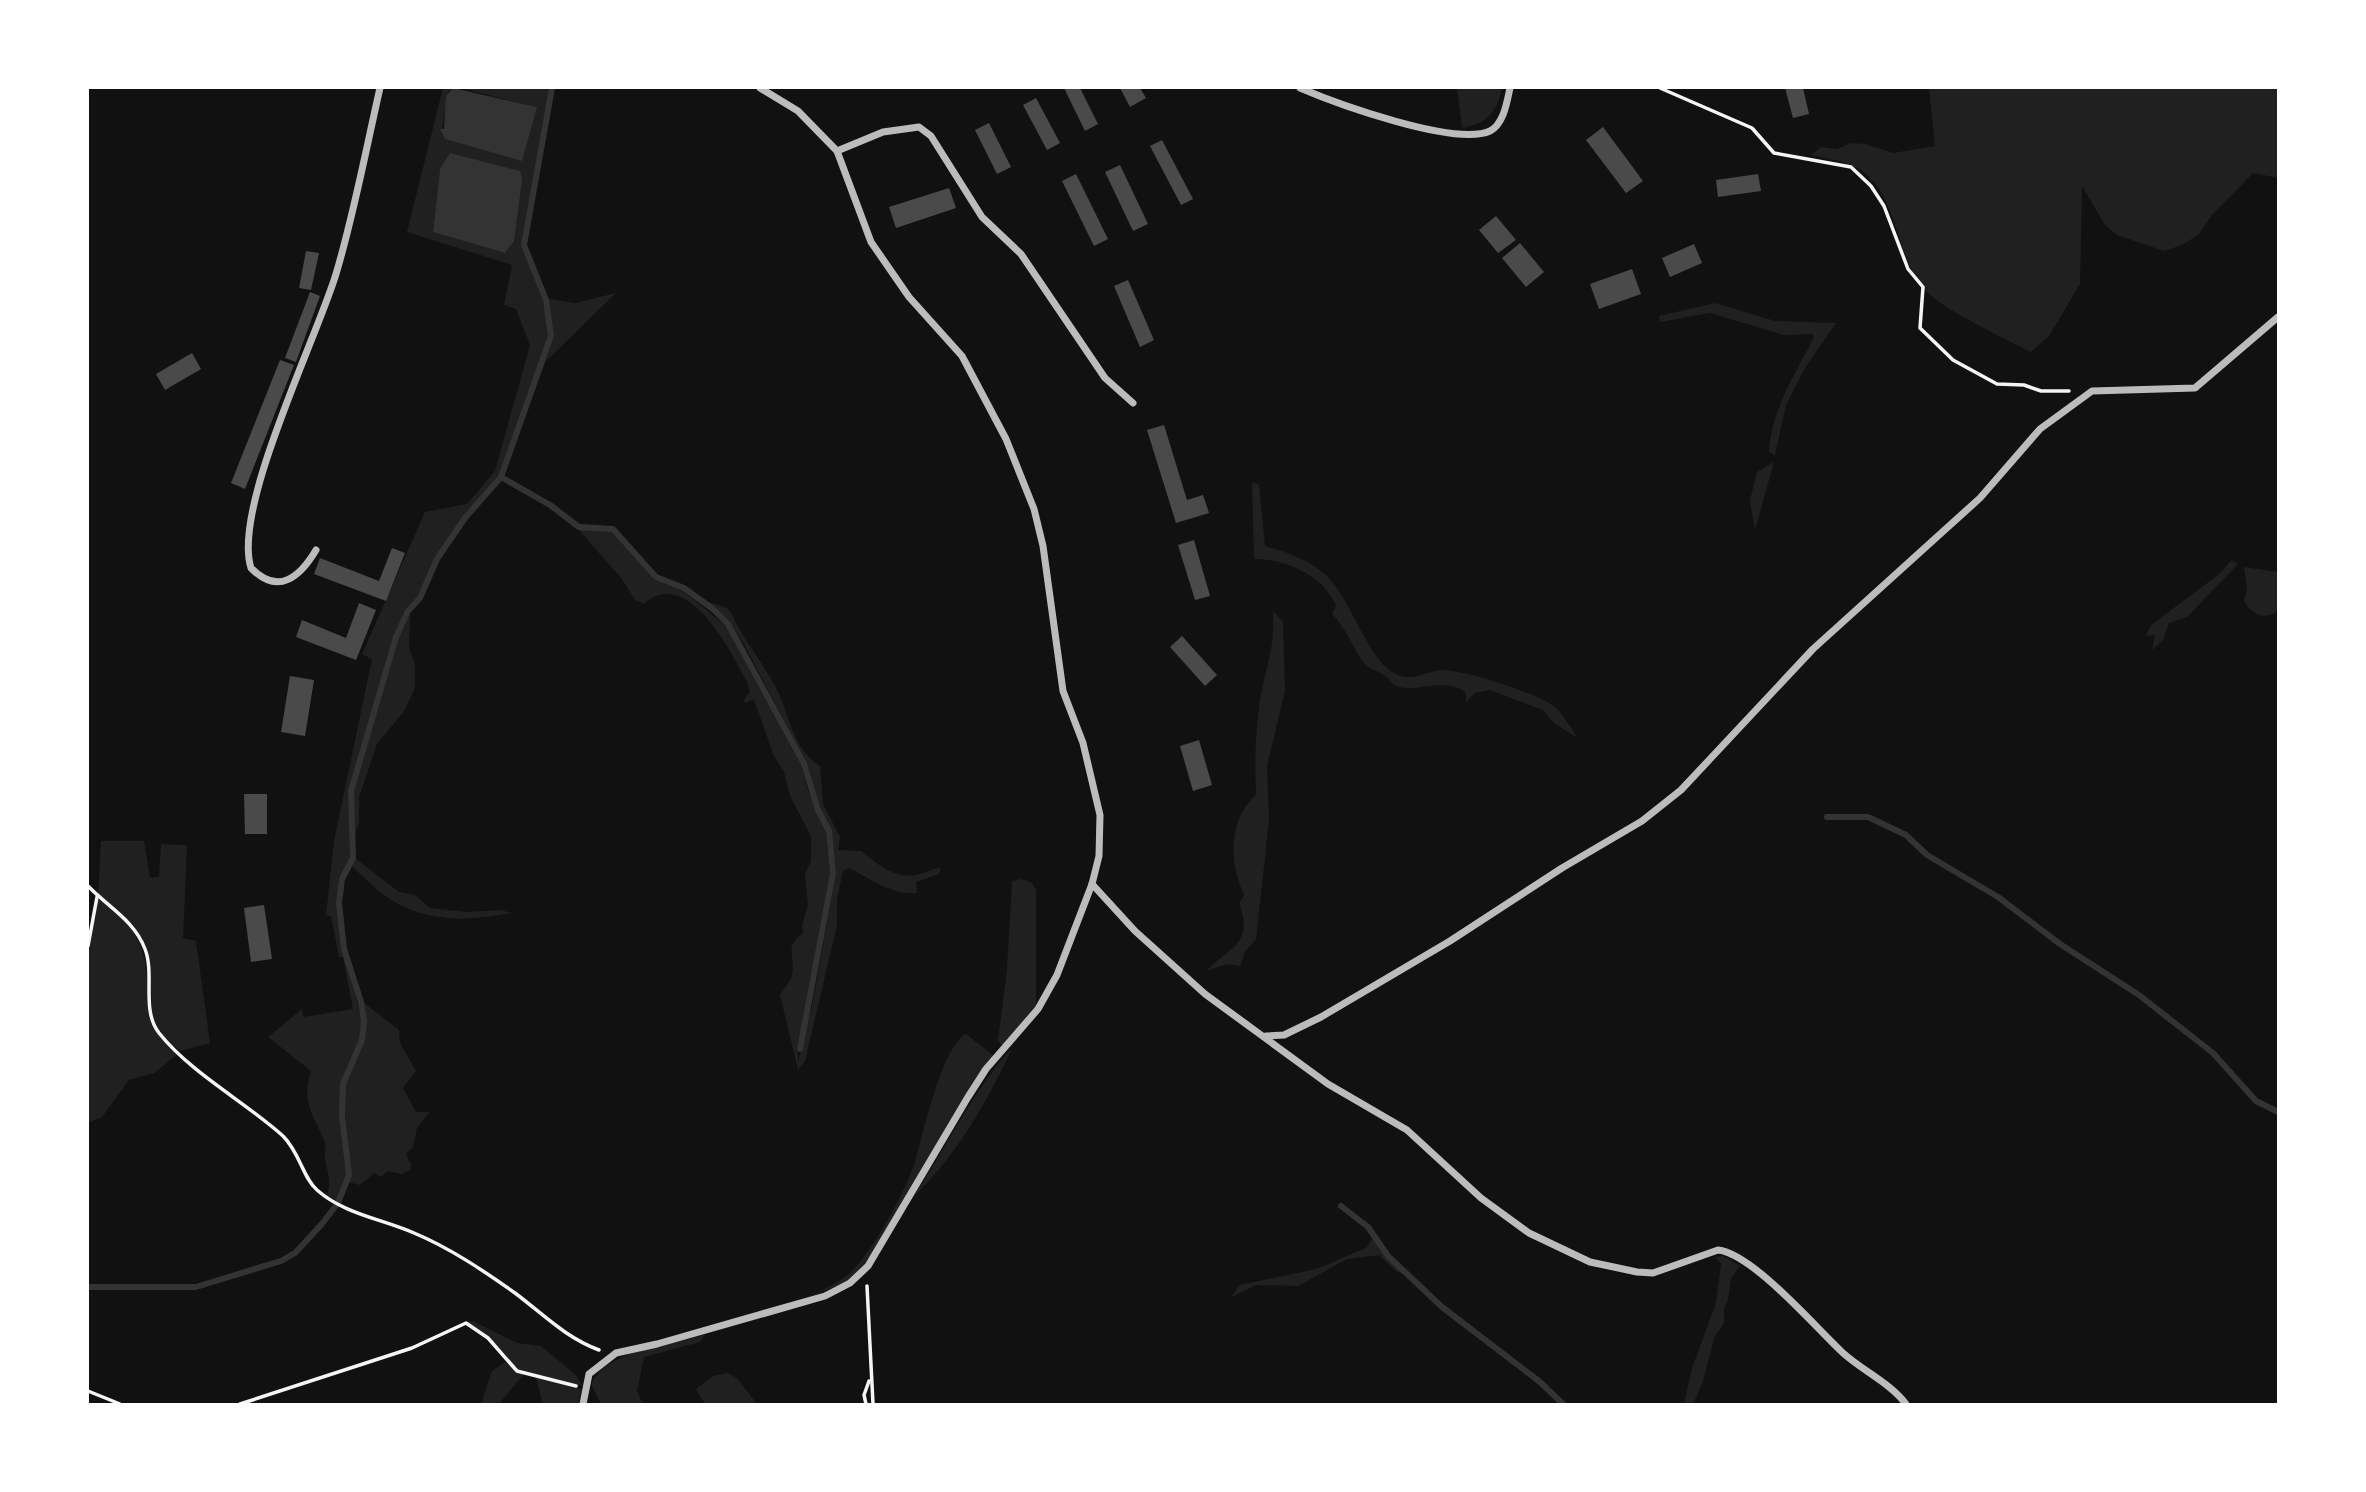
<svg xmlns="http://www.w3.org/2000/svg" width="2366" height="1492" viewBox="0 0 2366 1492" font-family="Ubuntu,sans-serif">
	<style>
		.green { fill: #202020; fill-rule: evenodd }
		.water { fill: #333 }
		.lines { fill: none; stroke-linecap: round; stroke-linejoin: round }
		.stream { stroke: #333; stroke-width: 6 }
		.building { fill: #4a4a4a }
		.path { stroke: #f5f5f5; stroke-width: 3.5 }
		.minor { stroke: #bcbcbc; stroke-width: 7 }
	</style>
	<rect width="100%" height="100%" fill="#111"/>
	<g class="green">
		<path d="M443 88H453L448 92 441 135 536 107 461 88H551L523 245 545 300 550 336 500 477 463 518 436 558 419 597 407 610 394 637 349 790 352 858 341 879 337 903 343 949 362 1021 361 1039 342 1084 341 1115 347 1175 337 1201 327 1195C334 1177 321 1162 326 1146 316 1117 300 1105 311 1071L268 1037 302 1009 303 1017 353 1009 343 957H339L331 916 326 915 334 841 372 659 362 654 425 512 467 504 495 471 530 345 516 309 504 305 512 265 407 232ZM440 169 505 253 433 232Z"/>
		<path d="M1457 88H1502C1497 112 1487 124 1462 128Z"/>
		<path d="M1929 88H2278V178L2253 173 2213 214 2198 235 2182 245 2164 251 2117 235 2105 225 2082 186 2080 284 2049 336 2031 352C2004 338 1948 312 1928 293 1894 261 1899 186 1853 166 1840 160 1825 158 1811 155L1821 147 1837 149 1851 143 1865 144 1893 153 1935 146Z"/>
		<polygon points="616,293 546,361 553,336 548,299 576,303"/>
		<path d="M1715 303 1775 321 1836 323 1805 368 1786 405 1775 455 1769 452C1771 410 1796 373 1814 337L1812 334 1784 335 1710 313 1660 322 1659 316Z"/>
		<polygon points="1774,462 1755,530 1750,500 1757,472"/>
		<path d="M1252 482 1259 485 1265 546C1287 552 1310 560 1327 576 1352 600 1368 663 1398 675 1412 681 1426 672 1440 670 1460 668 1541 694 1556 708 1565 716 1571 729 1578 738L1555 724 1543 710 1490 690 1475 693 1466 702V693C1448 675 1411 695 1394 685 1391 683 1389 679 1387 677 1380 671 1369 670 1364 663 1351 646 1347 629 1332 614L1336 605C1322 575 1286 559 1254 559Z"/>
		<path d="M594 528 612 532 654 579 683 591 726 626 801 765 808 790 826 832 830 873 798 1048V1063L813 1001 836 873 831 831 821 810 806 763 744 644 730 622 708 602 727 608 732 614C743 639 761 660 774 684 790 712 790 747 820 766L823 804 840 837 838 850 861 851C877 864 897 881 920 874 928 872 933 868 941 868L939 874 916 882 917 893C893 896 869 878 849 868L843 871 837 899V925L805 1061 798 1070 780 995C784 988 790 983 792 975 796 957 783 945 803 934L802 925 808 905 805 874 811 861V836L790 796 784 772 773 754 754 699 746 703 743 701 750 691 747 682C731 651 687 565 644 604L635 600 622 579 578 529Z"/>
		<polygon points="2232,560 2238,564 2187,617 2169,623 2163,640 2152,650 2155,635 2146,636 2151,625 2218,575"/>
		<path d="M2244 567 2278 572V610C2265 622 2252 614 2244 601L2247 589Z"/>
		<path d="M1273 611 1283 622 1285 691 1267 766 1269 820 1256 939 1245 952 1240 966 1227 964 1206 971C1228 948 1255 944 1239 904L1244 895C1229 863 1228 819 1256 795 1255 766 1255 738 1259 708 1263 672 1276 651 1273 611Z"/>
		<polygon points="410,612 409,648 415,664 415,687 405,710 377,744 359,797 359,824 354,836 353,791 358,767 397,638"/>
		<path d="M101 841H144L150 878 159 877 161 844 187 845 183 938 196 941 210 1043 180 1051C171 1043 160 1034 155 1023 150 1013 152 1000 151 990 149 942 139 923 98 895Z"/>
		<path d="M355 858 399 892 415 895 430 908 467 912 500 910 512 913C464 922 420 923 380 892 370 884 361 874 351 866Z"/>
		<polygon points="1021,879 1032,883 1036,890 1036,1008 1002,1047 998,1040 1007,969 1012,881"/>
		<path d="M98 899C135 923 146 946 148 988 149 998 147 1011 150 1021 155 1034 168 1044 178 1054L154 1073 129 1080 102 1117 88 1123V953Z"/>
		<polygon points="363,1002 399,1030 400,1043 416,1071 403,1088 416,1112 430,1112 417,1128 413,1147 406,1154 411,1164 410,1170 402,1174 388,1171 381,1177 374,1173 360,1185 348,1182 351,1176 344,1100 345,1085 364,1040"/>
		<path d="M966 1034 994 1056 866 1264 848 1281 792 1304C814 1294 836 1286 853 1270 875 1247 905 1192 915 1162 923 1135 942 1046 966 1034Z"/>
		<path d="M1012 1048C988 1100 956 1157 914 1196 947 1147 972 1091 1012 1048Z"/>
		<polygon points="1375,1235 1379,1247 1411,1278 1396,1271 1379,1255 1347,1259 1298,1286 1256,1285 1230,1298 1240,1285 1316,1269 1366,1248"/>
		<polygon points="1723,1256 1740,1266 1731,1278 1728,1300 1724,1308 1724,1323 1715,1336 1702,1384 1693,1404 1684,1404 1692,1368 1716,1303 1721,1264 1715,1257"/>
		<polygon points="473,1321 517,1343 541,1346 575,1374 582,1386 518,1369 489,1337 466,1322"/>
		<path d="M706 1334 700 1342 644 1357 637 1391 643 1404H601L591 1384C610 1347 671 1347 706 1334Z"/>
		<polygon points="506,1361 524,1374 499,1404 481,1404 492,1371"/>
		<polygon points="727,1373 737,1378 757,1404 705,1404 696,1389 713,1376"/>
		<polygon points="536,1378 581,1389 578,1404 543,1404"/>
	</g>
	<g class="water">
		<polygon points="453,88 537,107 522,161 445,139 440,129 444,129 446,96"/>
		<polygon points="450,153 520,171 522,179 514,241 505,253 433,232 440,169"/>
	</g>
	<g class="lines">
		<g class="stream">
			<polyline points="501,477 550,505 579,527 613,529 656,577 684,588 713,609 728,624 804,764 818,810 829,831 833,873 800,1049"/>
			<polyline points="1827,817 1868,817 1906,835 1927,855 1998,897 2060,944 2139,995 2213,1053 2256,1101 2278,1112"/>
			<polyline points="1341,1206 1368,1227 1388,1256 1442,1307 1540,1382 1563,1404"/>
			<polyline points="88,1287 196,1287 281,1261 295,1253 321,1225 338,1203 349,1175 342,1115 343,1084 362,1040 364,1021 361,1002 344,949 339,903 342,879 353,858 351,791 396,637 408,611 420,598 437,559 465,518 501,477 551,336 546,300 524,245 552,88"/>
		</g>
	</g>
	<g class="building">
		<polygon points="1064,88 1080,88 1098,124 1085,131"/>
		<polygon points="1120,88 1140,88 1146,98 1130,107"/>
		<polygon points="1785,88 1803,88 1809,114 1793,118"/>
		<polygon points="1036,98 1060,143 1047,150 1023,105"/>
		<polygon points="989,123 1011,167 997,174 975,130"/>
		<polygon points="1603,127 1643,181 1626,193 1586,140"/>
		<polygon points="1162,140 1193,199 1181,205 1150,146"/>
		<polygon points="1120,165 1148,224 1133,231 1105,172"/>
		<polygon points="1076,174 1108,239 1094,246 1062,181"/>
		<polygon points="1758,174 1761,191 1718,197 1716,180"/>
		<polygon points="949,188 956,208 896,228 889,207"/>
		<polygon points="1496,216 1516,240 1498,253 1479,230"/>
		<polygon points="1520,243 1544,272 1526,287 1502,258"/>
		<polygon points="1694,244 1702,263 1670,277 1662,258"/>
		<polygon points="306,251 319,253 311,290 299,288"/>
		<polygon points="1632,269 1641,294 1599,309 1590,284"/>
		<polygon points="1128,280 1154,340 1140,347 1114,286"/>
		<polygon points="310,292 320,296 296,362 285,358"/>
		<polygon points="192,353 201,369 165,390 156,374"/>
		<polygon points="280,360 294,365 245,489 231,483"/>
		<polygon points="1164,425 1187,500 1203,495 1209,513 1176,523 1147,430"/>
		<polygon points="1194,540 1210,596 1195,600 1178,545"/>
		<polygon points="392,548 405,553 386,601 314,574 320,558 379,581"/>
		<polygon points="359,603 376,610 356,660 296,637 302,620 346,638"/>
		<polygon points="1182,636 1217,675 1205,686 1170,647"/>
		<polygon points="290,676 314,680 305,736 281,732"/>
		<polygon points="1199,740 1212,785 1193,791 1180,746"/>
		<polygon points="244,794 267,794 267,834 245,834"/>
		<polygon points="264,905 272,959 251,962 244,908"/>
	</g>
	<g class="lines">
		<g class="path">
			<polyline points="1660,88 1752,128 1774,153 1851,167 1871,186 1884,206 1908,269 1923,287 1920,328 1953,360 1997,384 2024,385 2041,391 2069,391"/>
			<path d="M88 886C108 907 134 920 145 949 155 975 141 1010 159 1033 192 1074 244 1101 283 1136 300 1153 303 1178 317 1190 344 1214 382 1219 414 1233 450 1248 484 1271 515 1293 543 1314 566 1338 599 1350"/>
			<polyline points="88,946 97,897"/>
			<polyline points="867,1286 873,1404"/>
			<polyline points="88,1391 120,1404"/>
			<polyline points="240,1404 412,1348 466,1323 488,1338 517,1371 576,1386"/>
			<polyline points="866,1404 864,1395 869,1381"/>
		</g>
		<g class="minor">
			<path d="M1300 88C1335 103 1455 147 1490 131 1504 124 1507 101 1510 88"/>
			<polyline points="837,151 883,132 919,127 931,136 982,217 1021,254 1105,378 1133,403"/>
			<path d="M316 550C300 577 278 596 251 568 232 509 316 340 336 274 354 214 366 149 380 88"/>
			<path d="M1092 884 1135 931 1205 994 1328 1084 1407 1130 1481 1198 1529 1233 1590 1262 1637 1272 1653 1273 1718 1250C1753 1254 1815 1327 1843 1353 1863 1371 1890 1383 1906 1404"/>
			<polyline points="1266,1036 1284,1035 1321,1017 1450,941 1562,868 1642,821 1681,790 1813,649 1980,498 2040,429 2092,391 2195,388 2278,317"/>
			<polyline points="583,1404 589,1374 616,1353 657,1344 825,1296 850,1283 868,1266 968,1097 986,1069 1038,1009 1057,975 1092,884 1099,856 1100,815 1083,743 1063,691 1043,546 1034,509 1006,439 962,356 909,297 871,242 837,151 798,111 760,88"/>
		</g>
	</g>
	<rect width="2366" height="1492" fill="none" stroke="#ffffff" stroke-width="178"/>
</svg>
